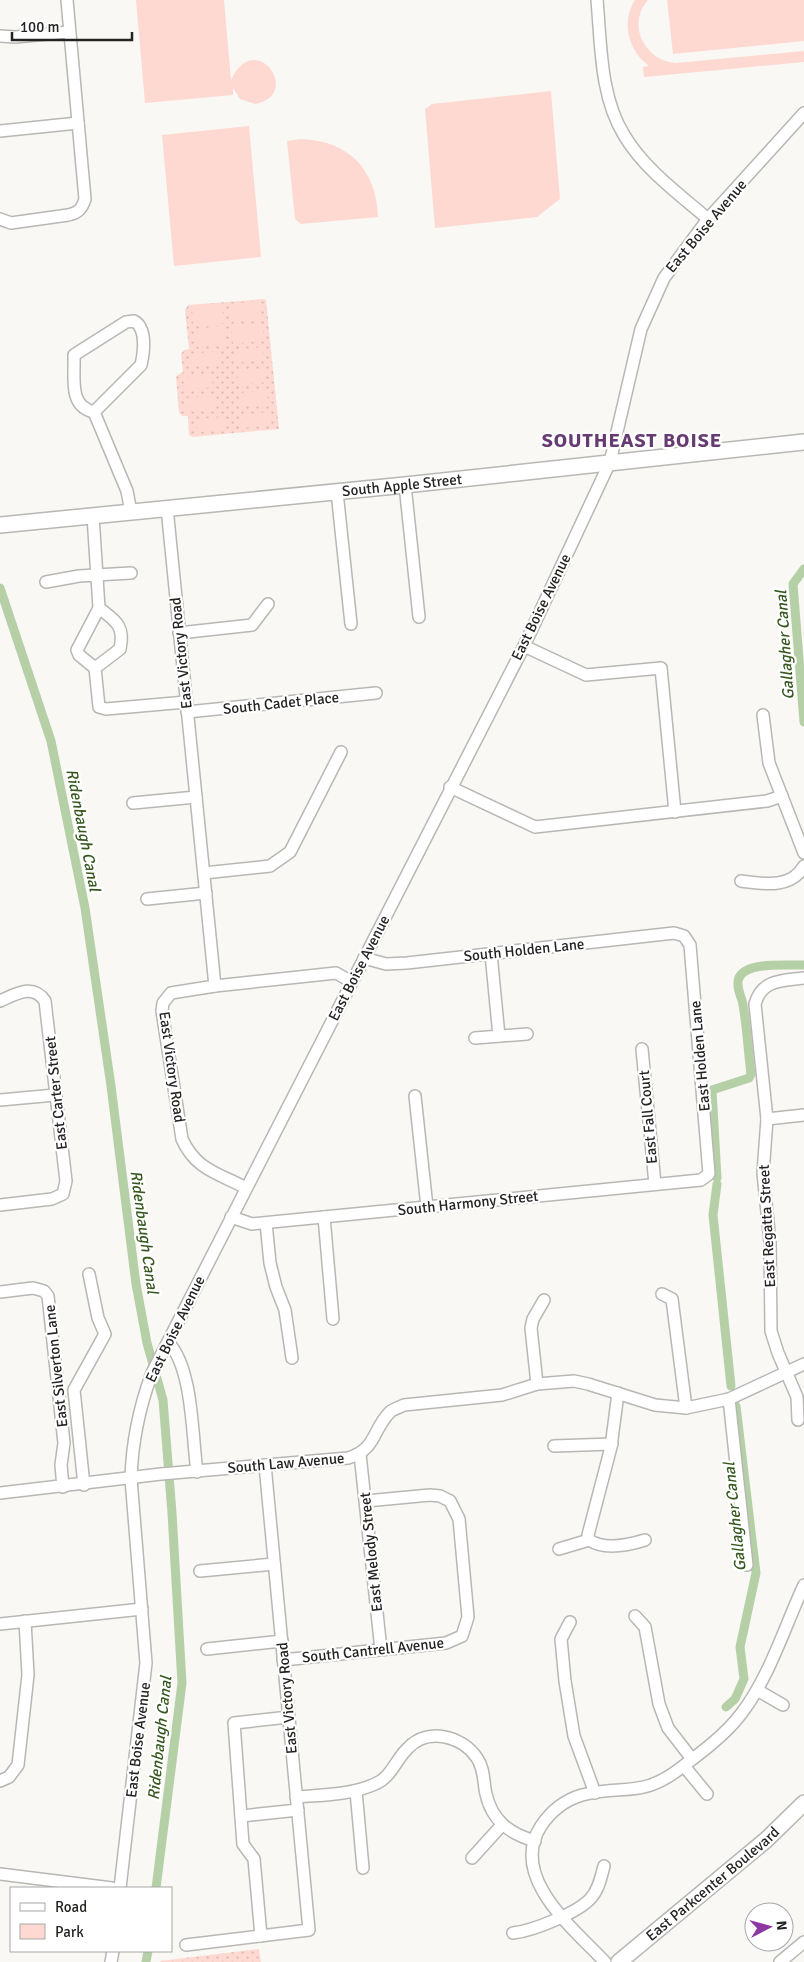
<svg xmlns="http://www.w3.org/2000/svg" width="804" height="1962" viewBox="0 0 804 1962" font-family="Signika,sans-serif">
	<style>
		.green { fill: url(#green-dots) }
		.pitch { fill: #fed9d1 }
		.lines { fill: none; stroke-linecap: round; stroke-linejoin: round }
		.canal { stroke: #b5d0a6; stroke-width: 9 }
		.minor-casing { stroke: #b9b7b4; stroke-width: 14 }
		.major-casing { stroke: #b9b7b4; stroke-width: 18 }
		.minor { stroke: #fff; stroke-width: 11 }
		.major { stroke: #fff; stroke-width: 15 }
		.labels { text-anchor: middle; stroke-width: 4.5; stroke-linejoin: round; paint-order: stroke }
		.street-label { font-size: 15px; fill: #242423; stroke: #fff }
		.water-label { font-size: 16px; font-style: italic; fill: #36581f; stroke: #fff }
		.district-label { font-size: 20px; font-weight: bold; letter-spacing: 1px; fill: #663b72; stroke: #fff }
	</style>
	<defs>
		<pattern id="green-dots" width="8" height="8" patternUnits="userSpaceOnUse" patternTransform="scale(1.25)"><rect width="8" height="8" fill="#fed9d1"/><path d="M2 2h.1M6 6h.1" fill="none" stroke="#dabab3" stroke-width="1.8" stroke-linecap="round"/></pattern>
	</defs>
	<rect width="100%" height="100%" fill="#f9f8f4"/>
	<g class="green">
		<polygon points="264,299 266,300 279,429 192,437 189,435 188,416 183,416 179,413 176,376 183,372 181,354 184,350 189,349 185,310 188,305"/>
		<polygon points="259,1949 261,1962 160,1962 160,1961"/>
	</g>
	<g class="pitch">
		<path d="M136 0H224L231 80C255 27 304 95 255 104L240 99 233 88V95L145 103Z"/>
		<path d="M635 0H648C626 25 645 61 676 63L804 51V62L644 77 643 67 649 66C628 51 621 22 635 0Z"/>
		<polygon points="667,0 804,0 804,41 673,54"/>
		<polygon points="551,91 560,199 537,217 435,228 425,109 432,104"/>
		<polygon points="249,126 261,257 174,266 162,135"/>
		<path d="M301 139C349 141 376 169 378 217L301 224 295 219 287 141Z"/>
		<polygon points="260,301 262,319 231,322 229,304"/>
		<polygon points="222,304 224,323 193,326 192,307"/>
		<polygon points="262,323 264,341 233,344 231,326"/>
		<polygon points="224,326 226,344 195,347 194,329"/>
		<polygon points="263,347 264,360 236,363 235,350"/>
		<polygon points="218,351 219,364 191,367 190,354"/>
		<polygon points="265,369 266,382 238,385 237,372"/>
		<polygon points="212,374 213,387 185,390 184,377"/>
		<polygon points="267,390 268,403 240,406 239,393"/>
		<polygon points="214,396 216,409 187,411 186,398"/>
		<polygon points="269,412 271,425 242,428 241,415"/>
		<polygon points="224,417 225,430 197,432 196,419"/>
	</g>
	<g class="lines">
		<g class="canal">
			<polyline points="804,569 793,584 804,722"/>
			<polyline points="0,588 51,741 85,908 111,1086 136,1284 147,1343 163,1400 172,1513 182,1683 156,1888"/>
			<path d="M717 1178 712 1090 749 1078 751 1074C748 1051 747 1027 743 1005 742 997 737 991 738 982 740 960 788 966 804 965"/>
			<polyline points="717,1184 713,1215 731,1386"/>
			<polyline points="726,1707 735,1699 744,1679 740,1647 756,1573 736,1406"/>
			<polyline points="146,1962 148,1951"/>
		</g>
		<defs>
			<g id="minor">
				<path d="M597 0C601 44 600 96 624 135 644 169 679 194 708 219"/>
				<polyline points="0,36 15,37 69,32"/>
				<polyline points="0,131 78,123"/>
				<path d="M0 219 11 223 68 215C78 213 82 209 85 199L67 0"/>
				<path d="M134 321C147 328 144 352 141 365L94 412C68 406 75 378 74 355L126 322Z"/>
				<polyline points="94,412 127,491 131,512"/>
				<polyline points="405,485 419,617"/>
				<polyline points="337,492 351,624"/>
				<path d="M167 508 215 986 171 993 163 1003 162 1011 182 1139C196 1170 218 1173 246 1188"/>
				<polyline points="93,516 99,608 77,650 79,655 95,668 99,707 106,709 186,702"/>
				<polyline points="46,582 79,576 131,573"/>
				<polyline points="179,633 252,625 268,604"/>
				<polyline points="524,646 586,675 661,668 675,812"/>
				<path d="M95 668 120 649C125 626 116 621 99 608"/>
				<polyline points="187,712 376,693"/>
				<polyline points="763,715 769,763 804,853"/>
				<polyline points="450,787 535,827 767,801 782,796"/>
				<polyline points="133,803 196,797"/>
				<polyline points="204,873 270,866 290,852 341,752"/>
				<path d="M741 881C764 884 791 889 804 866"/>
				<polyline points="147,899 206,893"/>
				<polyline points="491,954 499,1036"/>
				<polyline points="215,986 336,973 352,982"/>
				<path d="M0 1001C16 994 33 983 45 1001L66 1181 63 1194 52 1199 0 1205"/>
				<polyline points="475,1038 527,1034"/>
				<polyline points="642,1049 655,1184"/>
				<polyline points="415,1096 427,1207"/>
				<polyline points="0,1100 55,1095"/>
				<polyline points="767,1119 804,1115"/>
				<polyline points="231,1217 252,1224 701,1180 709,1174 690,945 684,936 674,933 407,963 386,964 364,958"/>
				<polyline points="324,1217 333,1319"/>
				<polyline points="266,1223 270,1263 276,1287 285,1310 292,1358"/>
				<polyline points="0,1292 33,1288 44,1291 48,1296 64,1443 61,1465 63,1487"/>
				<polyline points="662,1294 672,1299 686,1408"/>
				<path d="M168 1342C193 1368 192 1436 197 1472"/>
				<polyline points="537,1384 531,1328 533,1319 544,1300"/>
				<path d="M618 1393 611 1447 588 1535 589 1540C604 1550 629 1545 645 1540"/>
				<polyline points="729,1399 747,1565"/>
				<path d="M798 1420 797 1397 778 1353 771 1331 770 1242 763 1173 767 1119 755 1004C762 979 782 981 804 978"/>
				<polyline points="554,1446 612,1444"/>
				<polyline points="360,1454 381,1650"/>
				<polyline points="84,1485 74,1390 105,1334 98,1318 89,1274"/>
				<path d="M0 1493 161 1474 348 1458C377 1449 372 1430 390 1412 393 1409 400 1407 404 1405L502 1395 537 1384 574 1381 588 1384 655 1405 686 1408 729 1399 804 1364"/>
				<polyline points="559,1549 589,1540"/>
				<polyline points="200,1571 274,1564"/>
				<polyline points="635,1616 645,1627 659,1704 668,1728 692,1759"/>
				<polyline points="570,1622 561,1639 565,1681 574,1736 595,1793"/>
				<polyline points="0,1624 142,1609"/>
				<polyline points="207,1649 282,1641"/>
				<polyline points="283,1660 446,1643 462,1636 468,1617 459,1519 450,1501 440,1496 430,1495 366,1501"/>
				<polyline points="757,1690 783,1705"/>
				<polyline points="684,1766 707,1794"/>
				<polyline points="0,1781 9,1777 18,1765 28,1675 25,1621"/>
				<polyline points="356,1791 363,1868"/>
				<path d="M296 1797C322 1795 351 1795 375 1784 391 1778 396 1759 408 1748 428 1727 462 1736 477 1758 485 1770 483 1782 486 1794 492 1821 510 1834 535 1841"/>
				<polyline points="241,1816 298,1810"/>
				<polyline points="472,1858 501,1826"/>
				<polyline points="0,1874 112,1888"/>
				<path d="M120 1888 146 1663 131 1479C132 1441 139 1408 152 1373L524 646 610 462 641 329 664 278 708 219 804 113"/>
				<path d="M513 1933C532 1931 578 1913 591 1898 599 1889 601 1877 604 1866"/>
				<polyline points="261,1936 254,1859 243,1844 234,1723 289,1717"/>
				<polyline points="186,1945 309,1930 265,1465"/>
				<polyline points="111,1962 113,1951"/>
				<path d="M605 1962C574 1929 508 1877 541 1826 551 1811 565 1800 582 1795 626 1784 641 1799 682 1767 702 1752 726 1734 741 1714 769 1678 785 1626 804 1585"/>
				<polyline points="780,1962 804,1942"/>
			</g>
			<g id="major">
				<path id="s1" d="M0 525 405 485 804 442"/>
				<path id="s2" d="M619 1962 766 1840 804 1803"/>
			</g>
		</defs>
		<use href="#minor" class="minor-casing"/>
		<use href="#major" class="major-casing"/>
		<use href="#minor" class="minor"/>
		<use href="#major" class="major"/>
	</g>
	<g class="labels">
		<g class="street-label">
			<text transform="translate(706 226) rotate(-50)" y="5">East Boise Avenue</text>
			<text dy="5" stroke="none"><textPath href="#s1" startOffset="404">South Apple Street</textPath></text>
			<text transform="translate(541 607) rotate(-64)" y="5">East Boise Avenue</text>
			<text transform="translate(181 653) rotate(-96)" y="5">East Victory Road</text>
			<text transform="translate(281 703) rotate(-6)" y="5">South Cadet Place</text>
			<text transform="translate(524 950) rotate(-6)" y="5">South Holden Lane</text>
			<text transform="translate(359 968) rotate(-63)" y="5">East Boise Avenue</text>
			<text transform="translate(700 1056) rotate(-95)" y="5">East Holden Lane</text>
			<text transform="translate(172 1067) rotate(82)" y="5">East Victory Road</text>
			<text transform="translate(56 1093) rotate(-96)" y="5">East Carter Street</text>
			<text transform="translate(648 1117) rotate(-95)" y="5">East Fall Court</text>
			<text transform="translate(468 1203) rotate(-6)" y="5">South Harmony Street</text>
			<text transform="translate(767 1226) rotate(-93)" y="5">East Regatta Street</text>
			<text transform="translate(175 1329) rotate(-64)" y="5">East Boise Avenue</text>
			<text transform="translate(56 1366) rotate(-96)" y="5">East Silverton Lane</text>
			<text transform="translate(286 1463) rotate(-5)" y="5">South Law Avenue</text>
			<text transform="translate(371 1552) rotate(-96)" y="5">East Melody Street</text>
			<text transform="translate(373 1650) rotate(-6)" y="5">South Cantrell Avenue</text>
			<text transform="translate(287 1698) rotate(-95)" y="5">East Victory Road</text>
			<text transform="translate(138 1740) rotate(-83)" y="5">East Boise Avenue</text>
			<text dy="5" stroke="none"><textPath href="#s2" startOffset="122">East Parkcenter Boulevard</textPath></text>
		</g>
		<g class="water-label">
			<text transform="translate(784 645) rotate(-94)" y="6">Gallagher Canal</text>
			<text transform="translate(84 830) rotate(79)" y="6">Ridenbaugh Canal</text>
			<text transform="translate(145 1232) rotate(82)" y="6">Ridenbaugh Canal</text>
			<text transform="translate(734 1517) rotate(-96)" y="6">Gallagher Canal</text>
			<text transform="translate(159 1738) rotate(-84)" y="6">Ridenbaugh Canal</text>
		</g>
		<g class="district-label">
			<text x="632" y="447">SOUTHEAST BOISE</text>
		</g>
	</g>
	<rect x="10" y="1887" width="162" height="65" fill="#ffffff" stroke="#a7a7a7"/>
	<rect x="20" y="1903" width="25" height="8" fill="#ffffff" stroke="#a7a7a7"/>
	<text x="55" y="1912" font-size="15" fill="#242423">Road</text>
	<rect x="20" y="1924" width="25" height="15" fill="#fed9d1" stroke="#a7a7a7"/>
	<text x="55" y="1937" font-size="15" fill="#242423">Park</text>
	<g transform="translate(769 1927) rotate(84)"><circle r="24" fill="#ffffff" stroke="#a7a7a7"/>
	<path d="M0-4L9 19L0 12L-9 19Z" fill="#8e37a4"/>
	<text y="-8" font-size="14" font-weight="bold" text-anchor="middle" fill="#242423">N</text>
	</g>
	<path d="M12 32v8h120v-8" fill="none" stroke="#242423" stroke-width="2.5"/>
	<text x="20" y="32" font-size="15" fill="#242423" stroke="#ffffff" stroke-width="4" paint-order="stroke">100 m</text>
</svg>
